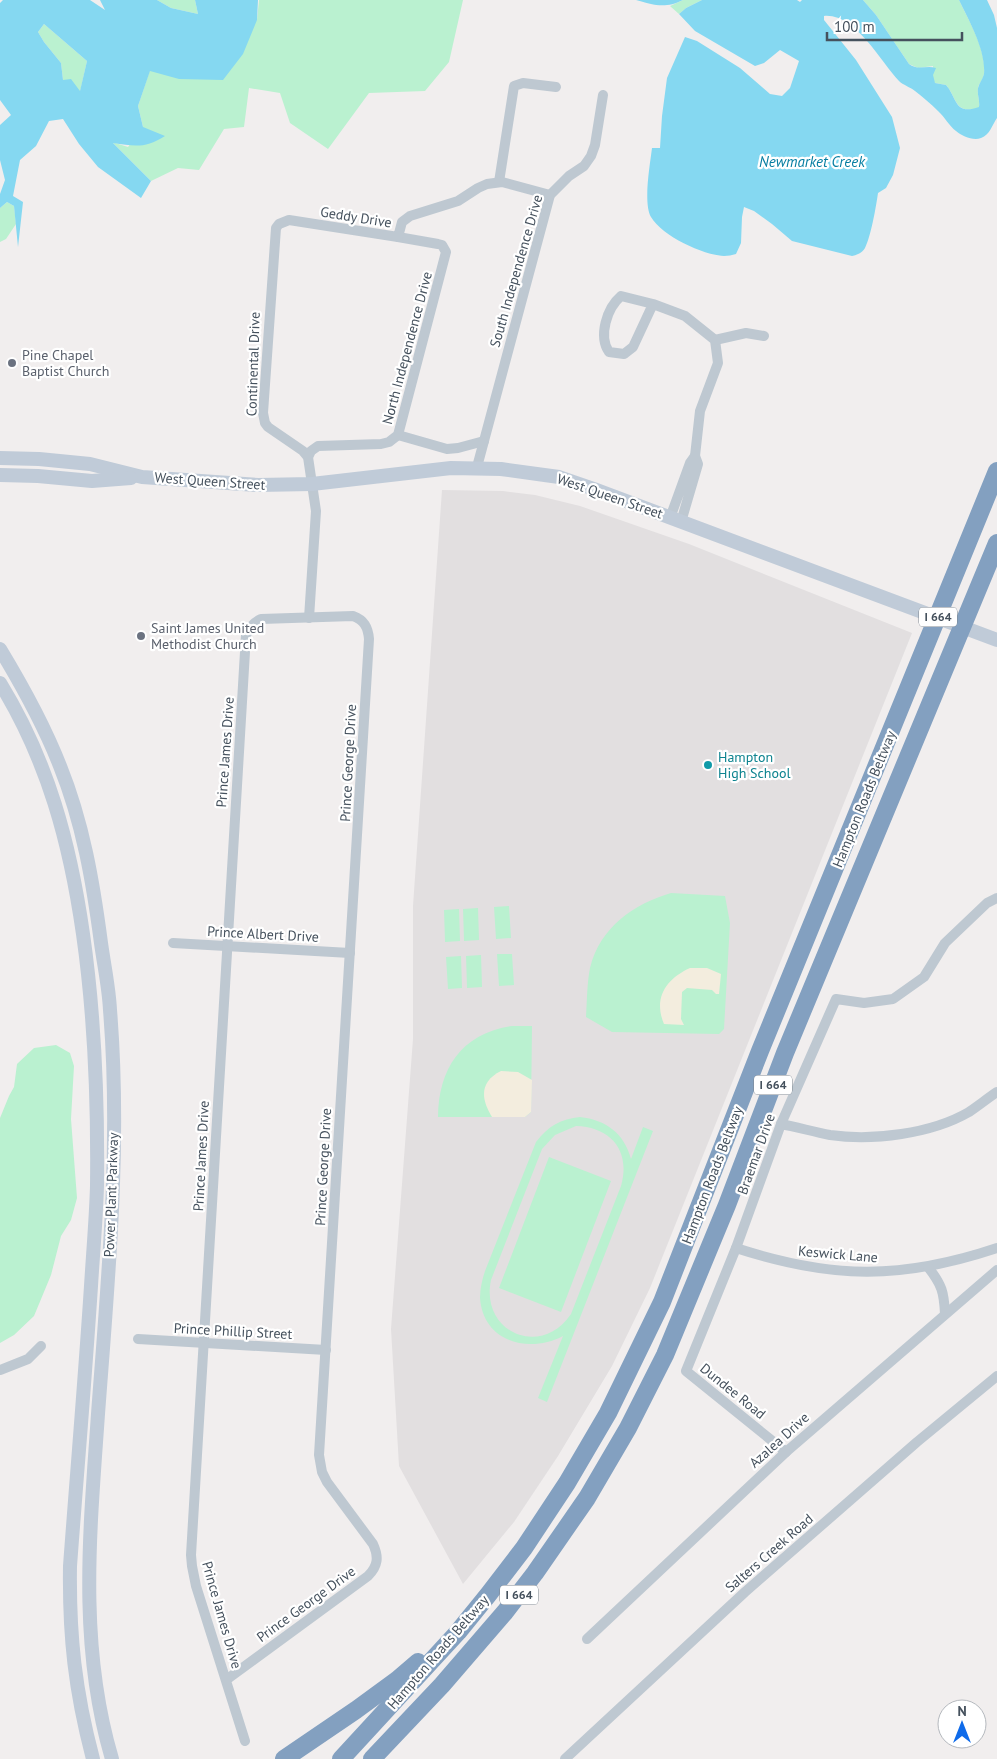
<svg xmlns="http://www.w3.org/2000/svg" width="997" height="1759" viewBox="0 0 997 1759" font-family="'PT Sans',sans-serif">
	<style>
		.education { fill: #e2dfe0 }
		.green { fill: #baf1d0; fill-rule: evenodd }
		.sand { fill: #f3edde }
		.water { fill: #85d8f1; fill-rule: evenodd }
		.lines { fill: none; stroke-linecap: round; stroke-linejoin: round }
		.minor { stroke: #bec8d1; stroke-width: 10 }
		.secondary { stroke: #c0cbd8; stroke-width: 14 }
		.motorway { stroke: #83a0c0; stroke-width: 18 }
		.worship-dot { fill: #6b7280; stroke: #fff; stroke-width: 2 }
		.culture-dot { fill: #0f9aa8; stroke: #fff; stroke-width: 2 }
		.labels { text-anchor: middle; stroke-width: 4.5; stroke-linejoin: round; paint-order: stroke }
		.shield { fill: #fff; stroke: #7d858e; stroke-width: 1 }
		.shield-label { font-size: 12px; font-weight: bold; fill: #45515d }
		.street-label { font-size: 14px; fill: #45515d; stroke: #fff }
		.worship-label { font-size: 14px; fill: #5b616d; stroke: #fff; text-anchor: start }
		.culture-label { font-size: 14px; fill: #0d838f; stroke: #fff; text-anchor: start }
		.water-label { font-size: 15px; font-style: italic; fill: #057da1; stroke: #fff }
	</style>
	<rect width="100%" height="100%" fill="#f1eeee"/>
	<polygon class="education" points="442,490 503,491 535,495 580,506 689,544 912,633 650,1288 612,1366 558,1456 514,1522 463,1584 399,1466 391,1329 413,1039 413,906"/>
	<g class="green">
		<polygon points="157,0 195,0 198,14 171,8"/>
		<polygon points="259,0 463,0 449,62 425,91 369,93 328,149 290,123 280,93 249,88 244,127 224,129 199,170 178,168 151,181 112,142 128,147 143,127 138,106 150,70 257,20"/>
		<polygon points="683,0 702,0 686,8 679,14 670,6"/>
		<path d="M863 0H959C969 21 987 51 984 74 983 80 979 83 978 88 977 95 980 101 979 108 954 115 957 97 946 85L935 83 933 80V66L918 68 909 64 876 15Z"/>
		<polygon points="44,24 87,61 80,92 63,80 61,63 44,42 38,32"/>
		<polygon points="7,202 14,206 16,224 6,239 0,242 0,208"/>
		<path d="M671 893 725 896 730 923 724 1029 719 1034 612 1032 586 1017C587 1001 587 983 590 968 600 927 634 904 671 893Z"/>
		<polygon points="509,906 511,938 496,939 494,907"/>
		<polygon points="478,908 479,940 464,941 463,909"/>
		<polygon points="459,909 460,941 445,942 444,910"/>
		<polygon points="497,954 512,954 514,985 499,986"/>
		<polygon points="481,955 482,987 467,988 466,956"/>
		<polygon points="461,956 462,988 448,989 446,957"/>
		<path d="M512 1026H532L531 1112 525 1117H438C438 1069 462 1033 512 1026Z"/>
		<polygon points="56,1045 70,1053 74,1066 71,1119 77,1198 71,1220 61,1236 51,1275 34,1316 14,1335 0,1343 0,1118 9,1096 14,1087 17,1064 34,1048"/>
		<path d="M580 1117C606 1120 624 1133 631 1159L643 1127 653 1131 547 1402 538 1398 563 1336C529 1354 483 1342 480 1298 480 1289 482 1280 485 1271L536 1142C548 1126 561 1119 580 1117ZM576 1126C611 1127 631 1151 621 1186L571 1314C541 1359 480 1332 491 1280L542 1149 555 1135Z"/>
		<polygon points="549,1157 611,1181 561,1312 499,1288"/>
	</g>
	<g class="sand">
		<path d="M690 968H707L721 974 719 994H716L712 990 687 988 682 992 681 1019 684 1025 664 1024C653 998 666 979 690 968Z"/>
		<path d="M501 1071 518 1072 532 1080 531 1112 525 1117H492C481 1099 479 1082 501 1071Z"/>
	</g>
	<g class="water">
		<path d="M3 0H90L105 10 100 0H157L171 8 198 14 195 0H258L257 20 243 54 223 80 179 79 150 71 138 106 143 127 165 136C145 149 134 146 113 143L151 181 141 198 98 167 79 144 63 119 49 121 36 146 20 160 13 196 23 202 18 247 14 206 7 202 0 208V194L5 180 0 160V125L11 115 0 100V3ZM44 24 87 61 80 91 71 79 63 80 61 63 44 42 38 32Z"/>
		<path d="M636 0H683C665 9 654 5 636 0Z"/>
		<path d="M702 0H797L800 2 802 0H863L876 15 909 64C918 71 926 65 936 68L933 75 935 83 946 85C957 97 954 116 979 107 980 101 977 95 978 88 979 83 983 79 984 74 986 50 969 21 959 0H987L994 15 997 28V118C992 125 990 135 981 138 973 141 962 136 956 131 949 126 945 117 938 111 931 104 923 97 915 91 910 87 903 85 899 81 880 61 855 13 824 16V20L856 60 892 117 900 148 893 175 886 188 878 193C876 207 871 236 865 248 862 253 857 255 852 256L792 241 772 224 754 211 744 207 742 217 741 243 736 254C732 255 728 256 724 256 703 255 662 236 651 217 643 203 650 165 652 148H660L662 116 667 78 685 37 697 41 740 68 770 94 782 96 790 88 799 61 780 50 764 63 755 66 695 31 679 14 686 8Z"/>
	</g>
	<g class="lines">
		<g class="minor">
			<polyline points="499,182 514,86 523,83 556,87"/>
			<path d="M653 304 633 347 624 354 609 352C598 336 607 308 621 296L653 304 685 316 715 340 718 363 700 411 695 456"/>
			<polyline points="715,340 746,333 764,336"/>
			<polyline points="398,435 447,449 458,448 484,441"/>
			<polyline points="308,457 311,451 318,446 381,444 389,442 398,435 446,252 442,245 438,244 398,237"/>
			<polyline points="477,467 550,195 569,176 584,166 591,156 595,145 603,95"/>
			<polyline points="670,518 690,463 695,456 698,464 681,522"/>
			<polyline points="309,618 316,511 308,457 303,451 268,427 265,423 263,413 276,228 279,224 289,220 398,237 402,222 410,216 458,201 478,188 487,184 502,182 550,195"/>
			<polyline points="173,943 350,953"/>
			<path d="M781 1124C797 1127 814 1132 830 1135 873 1141 931 1134 969 1112 978 1106 988 1098 997 1092"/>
			<path d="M736 1248C831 1279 902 1280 997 1248"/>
			<path d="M928 1267C942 1285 944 1292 945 1314"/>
			<polyline points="138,1339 326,1350"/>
			<polyline points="0,1370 28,1359 41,1346"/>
			<polyline points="786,1452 686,1371 736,1248 781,1124 836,999 864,1003 893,999 924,977 945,943 987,903 997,898"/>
			<polyline points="587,1639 786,1452 997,1270"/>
			<path d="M226 1680 368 1576C378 1566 379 1557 373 1544L327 1482 322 1472 319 1455 369 639C368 627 364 620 353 616L261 619C253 623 250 627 246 635L191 1555 192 1566 196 1586 245 1741"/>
			<polyline points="565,1759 745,1592 917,1442 997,1376"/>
		</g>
		<g class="secondary">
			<polyline points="0,458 39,459 90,464 142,477 258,485 312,484 451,468 501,469 559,477 594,489 997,640"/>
			<polyline points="0,475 38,476 92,481 131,478"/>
			<path d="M0 649C23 687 44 725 60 766 83 823 93 882 101 943 104 965 109 988 110 1010 121 1145 108 1280 98 1414 90 1531 78 1644 112 1759"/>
			<path d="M0 683C48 761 70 843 83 934 95 1018 98 1102 97 1186 96 1220 93 1253 91 1286 85 1379 77 1472 70 1566 69 1636 75 1691 93 1759"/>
		</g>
		<g class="motorway">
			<polyline points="284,1759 356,1710 397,1680 418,1662"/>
			<polyline points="341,1759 458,1632 488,1595 524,1548 567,1483 608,1413 662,1302 760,1051 997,471"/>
			<polyline points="372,1759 442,1685 505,1612 535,1573 587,1498 628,1428 665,1355 727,1205 785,1053 997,543"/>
		</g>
	</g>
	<g class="worship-dot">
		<circle cx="12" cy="363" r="5"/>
		<circle cx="141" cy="636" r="5"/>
	</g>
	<circle class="culture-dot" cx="708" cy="765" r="5"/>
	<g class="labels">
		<g class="shield">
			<rect x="919" y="607.5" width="38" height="19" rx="4"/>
			<rect x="754" y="1075.5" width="38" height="19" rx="4"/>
			<rect x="500" y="1585.5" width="38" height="19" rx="4"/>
		</g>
		<g class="shield-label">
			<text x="938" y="621">I 664</text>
			<text x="773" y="1089">I 664</text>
			<text x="519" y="1599">I 664</text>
		</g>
		<g class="street-label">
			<text transform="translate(356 217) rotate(9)" y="5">Geddy Drive</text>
			<text transform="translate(516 271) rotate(-74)" y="5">South Independence Drive</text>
			<text transform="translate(407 348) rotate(-75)" y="5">North Independence Drive</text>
			<text transform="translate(253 364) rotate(-88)" y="5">Continental Drive</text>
			<text transform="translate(210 481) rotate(4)" y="5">West Queen Street</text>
			<text transform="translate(610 496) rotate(19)" y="5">West Queen Street</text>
			<text transform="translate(225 752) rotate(-86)" y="5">Prince James Drive</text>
			<text transform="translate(348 763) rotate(-87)" y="5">Prince George Drive</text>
			<text transform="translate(864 799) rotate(-68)" y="5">Hampton Roads Beltway</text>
			<text transform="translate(263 934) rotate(3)" y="5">Prince Albert Drive</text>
			<text transform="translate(756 1154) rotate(-70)" y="5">Braemar Drive</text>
			<text transform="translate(201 1156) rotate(-87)" y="5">Prince James Drive</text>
			<text transform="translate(323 1167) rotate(-87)" y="5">Prince George Drive</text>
			<text transform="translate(712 1175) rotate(-69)" y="5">Hampton Roads Beltway</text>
			<text transform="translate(111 1195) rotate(-88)" y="5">Power Plant Parkway</text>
			<text transform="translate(838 1254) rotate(5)" y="5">Keswick Lane</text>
			<text transform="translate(233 1331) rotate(3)" y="5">Prince Phillip Street</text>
			<text transform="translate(733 1391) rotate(39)" y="5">Dundee Road</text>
			<text transform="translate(779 1440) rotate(-42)" y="5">Azalea Drive</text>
			<text transform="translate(769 1553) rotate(-41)" y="5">Salters Creek Road</text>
			<text transform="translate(306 1604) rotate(-36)" y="5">Prince George Drive</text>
			<text transform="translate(222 1615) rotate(74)" y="5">Prince James Drive</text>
			<text transform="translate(438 1652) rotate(-49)" y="5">Hampton Roads Beltway</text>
		</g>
		<g class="worship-label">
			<text x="22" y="360">Pine Chapel<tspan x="22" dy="16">Baptist Church</tspan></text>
			<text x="151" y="633">Saint James United<tspan x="151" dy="16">Methodist Church</tspan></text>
		</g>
		<g class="culture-label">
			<text x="718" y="762">Hampton<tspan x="718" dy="16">High School</tspan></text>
		</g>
		<g class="water-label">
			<text x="812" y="167">Newmarket Creek</text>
		</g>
	</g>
	<g transform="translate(962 1724)"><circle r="24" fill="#ffffff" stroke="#b5b9be"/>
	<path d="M0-4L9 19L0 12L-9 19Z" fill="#0f6bea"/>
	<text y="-8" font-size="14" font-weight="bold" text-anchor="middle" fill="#45515d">N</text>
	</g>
	<path d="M827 32v8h135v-8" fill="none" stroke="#45515d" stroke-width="2.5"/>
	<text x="834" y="32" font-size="15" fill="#45515d" stroke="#ffffff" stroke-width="4" paint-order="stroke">100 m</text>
</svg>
